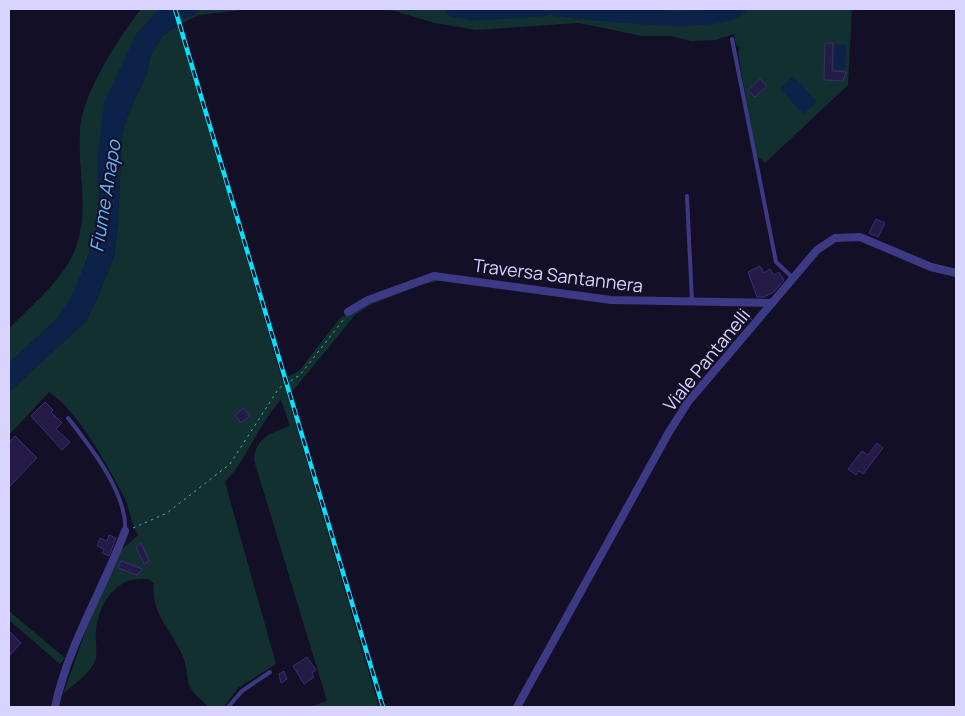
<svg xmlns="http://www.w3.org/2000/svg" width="965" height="716" viewBox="0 0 965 716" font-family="Manrope,sans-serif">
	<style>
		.green { fill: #12302f }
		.water { fill: #0c2248 }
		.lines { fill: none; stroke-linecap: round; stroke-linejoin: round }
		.river { stroke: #0c2248; stroke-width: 15 }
		.building { fill: #241b47; stroke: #3b2d73 }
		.path { stroke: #2fb8b0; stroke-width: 1; stroke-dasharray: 2.5 4; stroke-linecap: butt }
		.service { stroke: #3d3a85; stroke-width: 4 }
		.minor { stroke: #3d3a85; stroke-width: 8 }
		.rail-casing { stroke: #00e5ff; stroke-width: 4.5 }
		.rail { stroke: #130f26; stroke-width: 2.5; stroke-dasharray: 8; stroke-linecap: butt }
		.labels { text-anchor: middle; stroke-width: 4; stroke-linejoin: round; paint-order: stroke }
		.street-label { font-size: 18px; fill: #d9d4ff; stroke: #130f26 }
		.water-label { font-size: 19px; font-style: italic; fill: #62b6ff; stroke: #130f26 }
	</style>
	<rect width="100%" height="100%" fill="#130f26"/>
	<g class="green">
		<path d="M141 9H159L97 161 100 201 96 232 85 265 72 297 56 320 9 363V329C32 304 65 279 76 247 90 208 77 169 80 130 82 94 119 37 141 9Z"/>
		<path d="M173 9H251L199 15 178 25 282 380 299 371 340 318 367 304 433 279 453 281H437L421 285 370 305 355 315 297 386 287 395 379 707H309L327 701 254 460C256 437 271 433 290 426L281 400C258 424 248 458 225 482L276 664 238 688 224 707H208C203 700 196 697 192 690 185 681 188 667 183 657 172 630 150 614 154 583 147 577 140 579 132 580 110 585 98 610 96 630 94 640 99 651 95 661 90 674 73 685 63 694L87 627 119 552 138 535C131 523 130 510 125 499 108 466 79 412 49 392L9 435V392L85 322 98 296 114 257 118 222 122 136 127 117 147 73 150 57 162 36 178 25Z"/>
		<polygon points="387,9 852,9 848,85 765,163 756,155 738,53 740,47 736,45 734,34 715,40 691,41 671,36 642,36 579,23 476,30 435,23"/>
		<polygon points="9,611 65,658 60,664 9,620"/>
	</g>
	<g class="water">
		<polygon points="159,9 173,9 178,25 162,36 150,57 147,73 127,117 122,136 118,222 114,257 98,296 85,322 9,392 9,363 56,320 71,297 85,265 96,232 100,201 97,161 104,102 137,33"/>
		<polygon points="835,44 846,45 845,69 834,69"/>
		<polygon points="793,76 817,102 803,114 780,88"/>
	</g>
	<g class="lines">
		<g class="river">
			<polyline points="453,9 475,13 544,9"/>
			<path d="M556 9C595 12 709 28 738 9"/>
			<polyline points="160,26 167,17 190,9"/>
		</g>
	</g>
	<g class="building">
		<polygon points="825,43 833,43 832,71 846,72 843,81 824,80"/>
		<polygon points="760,79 767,86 755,97 748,90"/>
		<polygon points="876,219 885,223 878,237 869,233"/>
		<polygon points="760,266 764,273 770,269 774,275 779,272 784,280 774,292 764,297 757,297 748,272"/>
		<polygon points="45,402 53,410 51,412 62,423 56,429 70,442 62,450 31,416"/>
		<polygon points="244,408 250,416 241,423 235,415"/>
		<polygon points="15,436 37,458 9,487 9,442"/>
		<polygon points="877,443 883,448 863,474 859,471 856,475 848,469 862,451 868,455"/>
		<polygon points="109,535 116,538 109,556 102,553 104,549 97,546 100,538 107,541"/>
		<polygon points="141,543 149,561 144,564 136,547"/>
		<polygon points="121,561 143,569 137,575 131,573 118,568"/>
		<polygon points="9,631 21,643 9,656"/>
		<polygon points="307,657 316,670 312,673 314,677 304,684 293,666"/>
		<polygon points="284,671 287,679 281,683 279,674"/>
	</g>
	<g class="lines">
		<polyline class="path" points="133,528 167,513 230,464 279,388 300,375 344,319"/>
		<g class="service">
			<polyline points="732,39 776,262 793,278"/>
			<polyline points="687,196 692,302"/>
			<path d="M68 418C90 446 128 494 125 531"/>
			<polyline points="228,707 242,691 270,672"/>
		</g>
		<g class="minor">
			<polyline points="348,312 368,300 434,276 611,300 772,303"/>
			<path d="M55 707C68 645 103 590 125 531"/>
			<polyline points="517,707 669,432 688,402 817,250 835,238 860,237 931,267 956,273"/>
		</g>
		<defs>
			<polyline id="rail" points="175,9 383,707"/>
		</defs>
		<use href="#rail" class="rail-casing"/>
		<use href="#rail" class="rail"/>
	</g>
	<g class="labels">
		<g class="street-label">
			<text transform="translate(558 276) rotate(7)" y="6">Traversa Santannera</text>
			<text transform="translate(707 360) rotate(-51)" y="6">Viale Pantanelli</text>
		</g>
		<g class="water-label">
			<text transform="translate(105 196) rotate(-81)" y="7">Fiume Anapo</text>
		</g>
	</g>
	<rect width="965" height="716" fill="none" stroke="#d9d4ff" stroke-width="20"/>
</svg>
